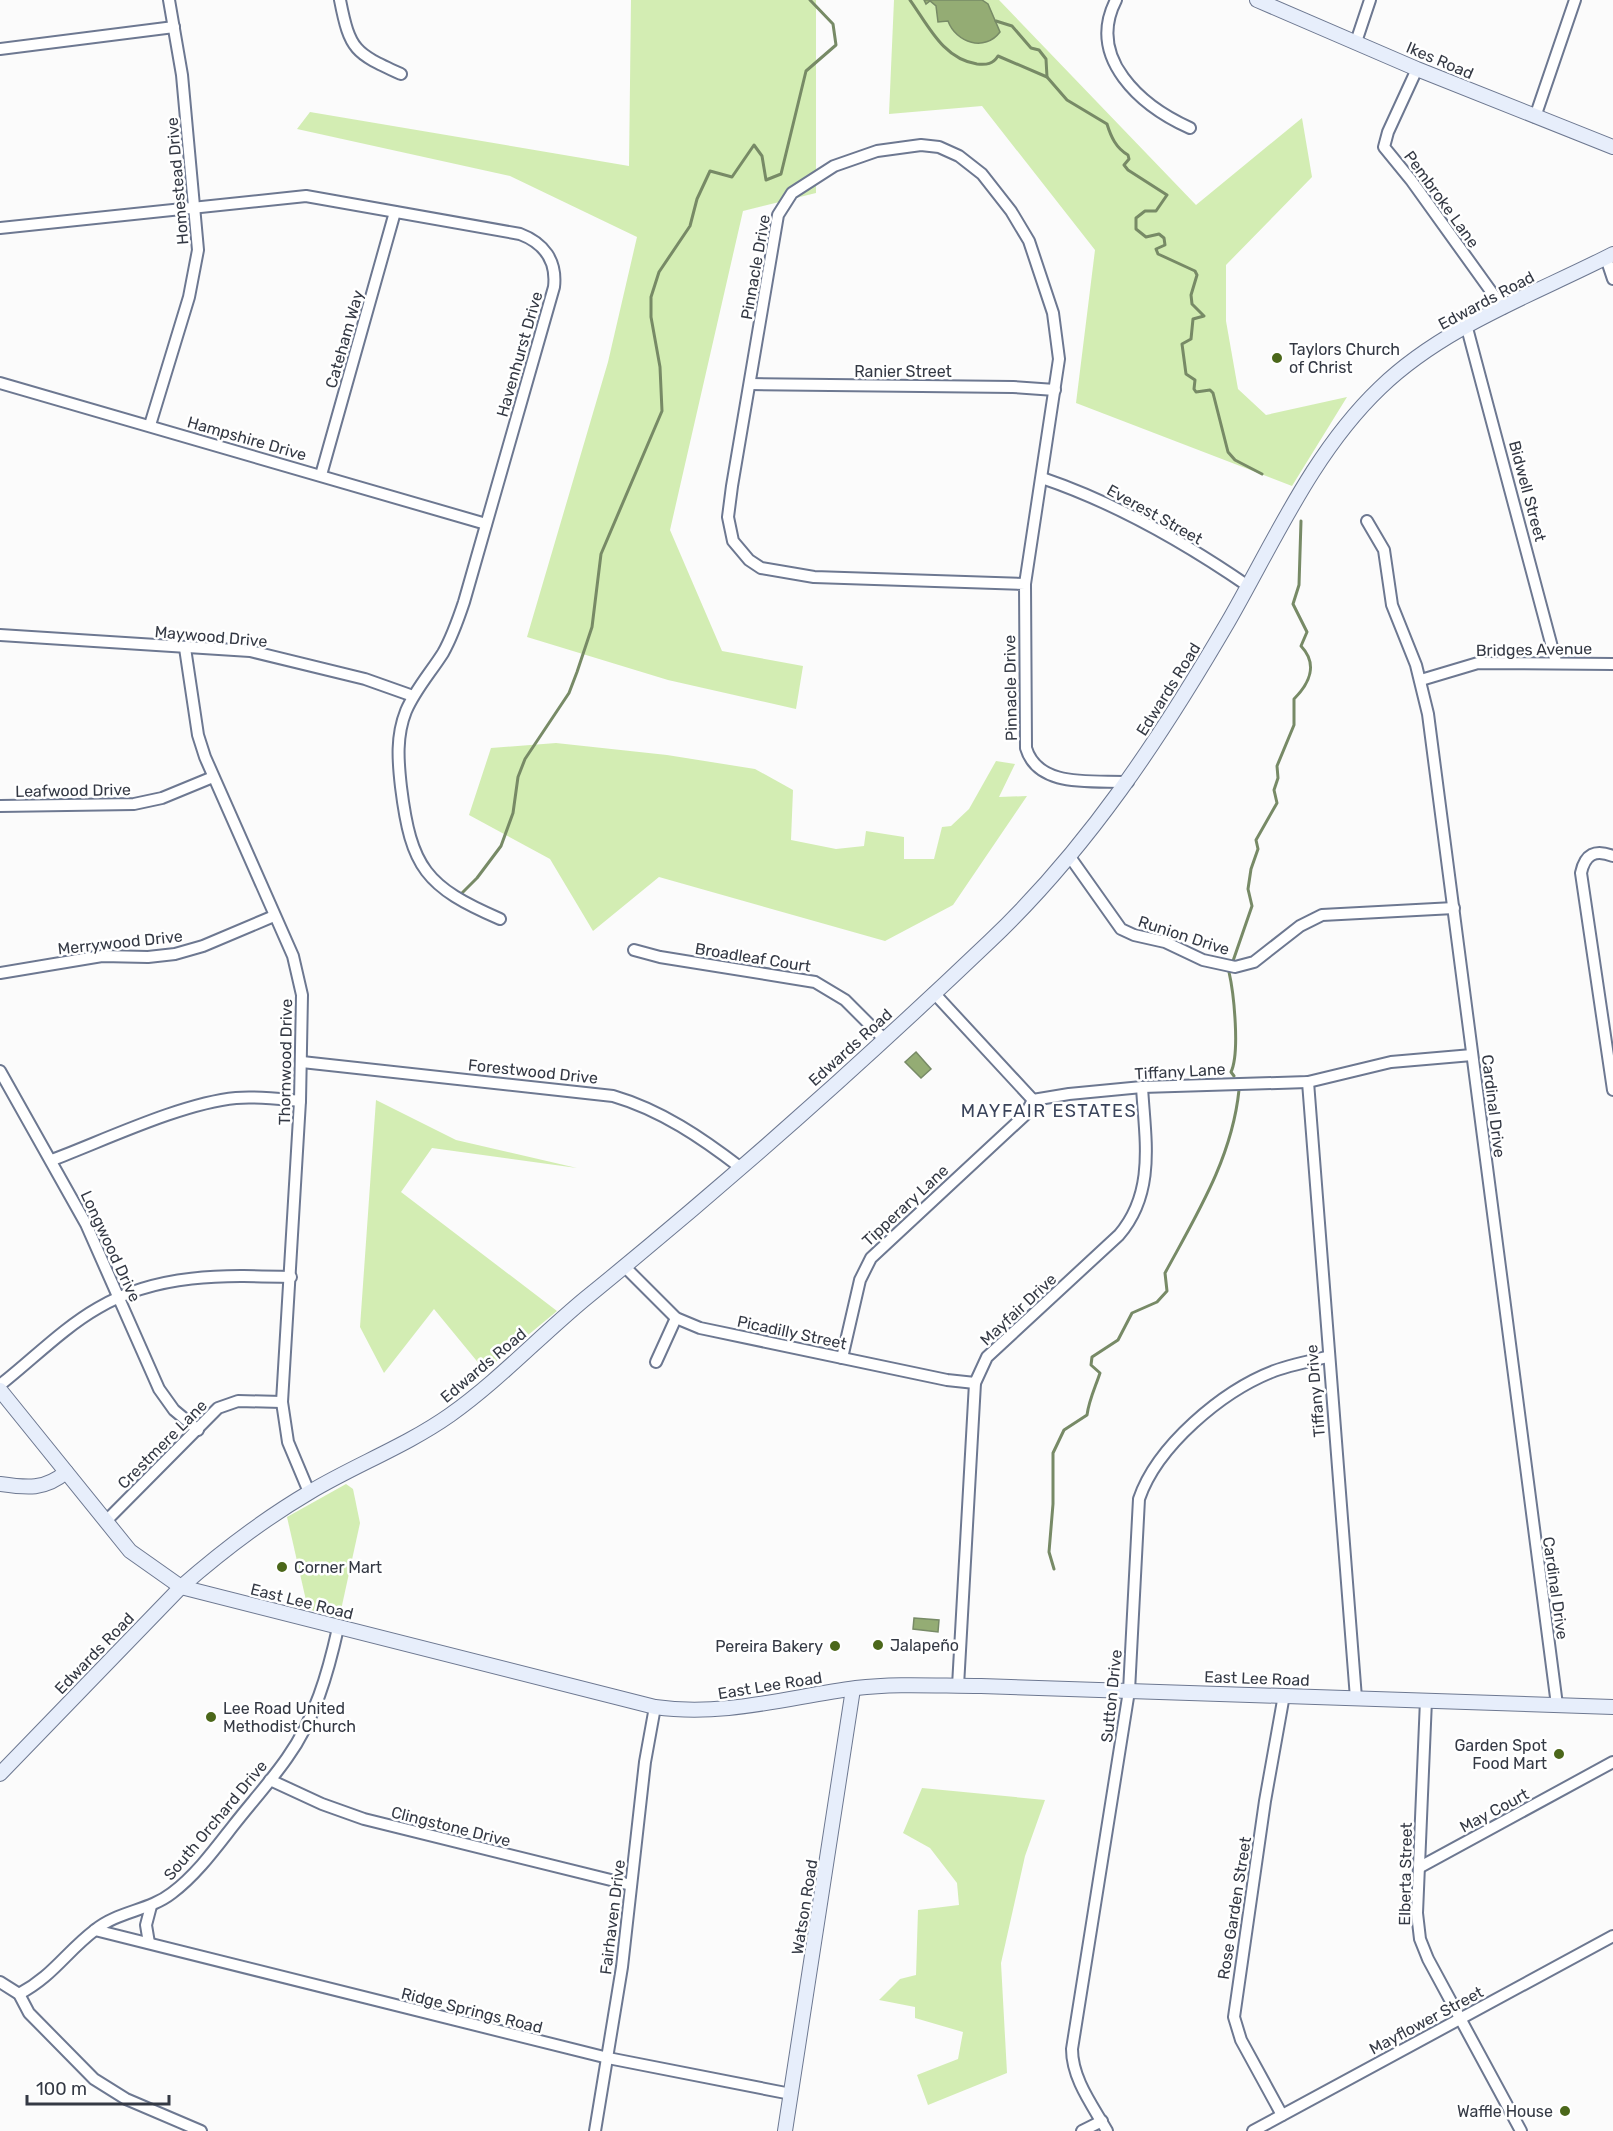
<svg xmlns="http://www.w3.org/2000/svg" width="1613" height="2131" viewBox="0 0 1613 2131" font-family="Rubik,sans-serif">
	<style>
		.green { fill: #d3edb3 }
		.water { fill: #94ac74; stroke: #778a66; stroke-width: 1.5 }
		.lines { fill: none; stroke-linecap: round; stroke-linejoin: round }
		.stream { stroke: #778a66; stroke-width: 3 }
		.street-casing { stroke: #6d7891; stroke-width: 14 }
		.secondary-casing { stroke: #6d7891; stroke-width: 16 }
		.street { stroke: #fff; stroke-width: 10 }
		.secondary { stroke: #e7eefb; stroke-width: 14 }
		.poi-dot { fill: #4b671a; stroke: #fff; stroke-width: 2 }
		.labels { text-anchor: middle; stroke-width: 5; stroke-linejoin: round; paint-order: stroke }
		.street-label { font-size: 16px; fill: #343944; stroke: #fff }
		.poi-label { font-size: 16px; fill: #343944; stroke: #fff; text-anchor: start }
		.neighbourhood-label { font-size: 18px; letter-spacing: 1.5px; fill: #3a445b; stroke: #fff }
	</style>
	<rect width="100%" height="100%" fill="#fbfbfb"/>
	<g class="green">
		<polygon points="631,0 816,0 816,193 743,211 670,530 722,651 803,666 796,709 668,680 527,637 608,362 637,237 510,176 297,129 310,112 629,166"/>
		<polygon points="894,0 999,0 1196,205 1302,118 1312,177 1226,265 1226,321 1238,389 1266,415 1347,397 1292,486 1076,403 1095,250 982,106 889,114"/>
		<polygon points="556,743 667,755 755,769 793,790 791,840 836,849 864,846 866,831 904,837 904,859 934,859 942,827 951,826 969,809 996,761 1015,764 999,797 1027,796 953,905 885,941 659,877 593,931 550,859 469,815 491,748"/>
		<polygon points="376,1100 456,1140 577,1168 432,1148 401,1192 557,1311 485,1371 434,1309 384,1373 360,1327"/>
		<polygon points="346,1484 353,1489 360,1523 339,1619 308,1609 287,1517"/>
		<polygon points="922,1788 1045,1800 1025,1856 1001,1963 1007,2073 928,2105 917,2075 958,2059 963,2032 915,2018 915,2007 879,2000 900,1979 916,1975 918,1910 959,1905 957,1883 930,1848 903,1833"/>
	</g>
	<g class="water">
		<path d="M924 0H982L988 4 1000 32C985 52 956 43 948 21L938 22 936 6 930 1 926 4Z"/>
		<polygon points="916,1052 931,1069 921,1078 905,1062"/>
		<polygon points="914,1618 939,1620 938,1632 913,1629"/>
	</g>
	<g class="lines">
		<g class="stream">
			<path d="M910 0C928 25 943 59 977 64 987 65 993 64 998 56L1047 77 1067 100 1107 124C1111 137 1116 148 1128 155L1129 159 1124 165 1128 170 1167 195 1156 211H1145L1136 218V229L1146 237 1159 234 1164 238 1165 245 1156 249 1158 254 1195 271 1197 275 1191 295 1192 304 1204 316 1193 319 1191 339 1182 344 1186 374 1195 380 1194 389 1196 392 1210 390 1213 393 1228 452 1235 460 1262 474"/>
			<polyline points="996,21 1012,26 1031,48 1039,50 1046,59 1047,77"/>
			<polyline points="461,894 477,878 501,846 513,813 518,777 525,759 569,693 577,672 592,627 601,554 662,411 660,367 651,317 651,297 659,272 690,226 697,199 710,171 732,177 754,145 762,156 766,180 781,174 806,71 836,45 833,24 810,0"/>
			<path d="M1233 961 1252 906 1248 889 1251 869 1258 849 1256 840 1277 803 1274 790 1278 778 1277 766 1294 725V699C1310 683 1318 664 1301 646L1307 632 1293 604 1299 585 1301 521"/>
			<path d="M1229 972C1234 994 1240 1053 1231 1072L1234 1076"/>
			<path d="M1054 1569 1049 1552 1053 1504V1453L1064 1430 1087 1415C1089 1400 1095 1388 1100 1373L1091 1365 1092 1357 1118 1340 1132 1313 1157 1302 1167 1291 1165 1273C1197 1214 1232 1158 1239 1090"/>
		</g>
		<defs>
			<g id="street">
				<path d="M340 0C350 51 355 53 401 74"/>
				<path d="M1116 0C1086 58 1141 106 1190 128"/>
				<polyline points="1356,42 1370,0"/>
				<polyline points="0,49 174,27"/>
				<polyline points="1417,69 1388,132 1384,147 1411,180 1503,308"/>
				<polyline points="1535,117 1575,0"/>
				<path d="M0 228 306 196 520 234C544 243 557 261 554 287L464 602C458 620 452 637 443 653 431 672 415 690 406 711 396 736 398 761 401 787 411 868 426 887 500 919"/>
				<polyline points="1606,258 1613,279"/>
				<polyline points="1467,328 1556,662"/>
				<polyline points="0,383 486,524"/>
				<polyline points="750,384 1013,387 1055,390"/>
				<polyline points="150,425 189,297 198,250 182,75 169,0"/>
				<polyline points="321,475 395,212"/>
				<path d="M1042 478C1116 503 1184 542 1248 586"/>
				<polyline points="1367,521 1384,550 1392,605 1416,665 1428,714 1557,1705"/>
				<path d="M1025 584 814 577 761 568 749 560 733 541 728 517 732 486 778 215 792 193 834 166 877 151 921 145 939 147 959 156 982 174 1011 211 1029 241 1053 313 1059 359 1025 584 1026 748C1038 789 1094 780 1128 782"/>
				<polyline points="0,635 250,651 365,679 413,696"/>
				<polyline points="185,648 198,735 205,757 293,956 302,995 300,1101 282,1402 288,1442 309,1492"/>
				<polyline points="1421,680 1478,663 1613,664"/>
				<polyline points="0,806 134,804 162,798 213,777"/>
				<path d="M1613 856C1595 849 1585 854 1581 873L1613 1090"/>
				<polyline points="1070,857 1121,929 1134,935 1165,942 1203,960 1235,967 1254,962 1300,926 1322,915 1454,908"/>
				<polyline points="634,950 660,957 815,982 845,1000 884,1039"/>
				<polyline points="0,973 102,956 148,957 175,954 203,946 274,916"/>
				<polyline points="934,993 1033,1100 1069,1094 1142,1087 1308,1082 1391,1062 1472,1055"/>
				<path d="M302 1062 613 1096C661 1110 702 1138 741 1168"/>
				<polyline points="0,1071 86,1224 159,1389 174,1410 198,1430"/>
				<polyline points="1308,1082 1356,1698"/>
				<path d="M52 1160C105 1140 182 1103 236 1098 257 1096 279 1099 300 1101"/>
				<polyline points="625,1267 676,1318 700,1328 947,1380 975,1383"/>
				<polyline points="842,1358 860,1280 871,1258 1025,1115 1033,1100"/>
				<polyline points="656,1362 676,1318"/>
				<path d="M0 1385C32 1360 63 1328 98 1308 157 1273 224 1275 291 1277"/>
				<polyline points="106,1521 218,1408 238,1401 282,1402"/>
				<path d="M958 1686 975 1383 987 1357 1119 1235C1156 1192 1145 1139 1142 1087"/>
				<polyline points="1426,1700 1417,1913 1420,1939 1428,1959 1521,2131"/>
				<polyline points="270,1780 322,1804 364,1819 631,1885"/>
				<polyline points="1420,1867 1613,1762"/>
				<polyline points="95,1930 608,2058 791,2094"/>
				<polyline points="149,1943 146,1925 151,1906"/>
				<polyline points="0,1982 19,1994 29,2013 94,2079 126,2099 201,2131"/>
				<path d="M19 1994C53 1976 66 1952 95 1930 118 1911 149 1911 172 1893 196 1875 215 1849 233 1826 251 1803 271 1781 287 1758 315 1719 328 1673 338 1628"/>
				<polyline points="1282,2115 1241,2040 1234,2017 1265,1801 1284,1695"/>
				<polyline points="595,2131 622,1967 645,1762 655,1707"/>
				<polyline points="1082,2131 1102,2121"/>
				<path d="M1107 2131C1093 2106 1072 2079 1072 2049L1129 1691 1139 1499C1157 1446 1222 1391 1274 1371 1291 1365 1309 1361 1327 1357"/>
				<polyline points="1253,2131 1613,1936"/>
			</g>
			<g id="secondary">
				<polyline points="1257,0 1417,69 1613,147"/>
				<path d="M0 1390 130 1551 181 1587 655 1707C724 1717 788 1697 856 1688 897 1683 939 1686 981 1686L1613 1707"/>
				<path d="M0 1484C27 1488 45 1490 66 1472"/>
				<path d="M0 1774 181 1587C221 1552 264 1519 310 1492 355 1465 406 1446 450 1415 498 1381 540 1336 586 1298 725 1185 860 1065 990 941 1088 848 1161 737 1228 622 1274 542 1313 452 1380 388 1444 326 1535 294 1613 254"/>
				<polyline points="785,2131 853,1689"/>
			</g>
		</defs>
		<use href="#street" class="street-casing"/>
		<use href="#secondary" class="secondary-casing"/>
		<use href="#street" class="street"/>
		<use href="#secondary" class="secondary"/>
	</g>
	<g class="poi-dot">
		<circle cx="1277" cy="358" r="6"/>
		<circle cx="282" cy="1567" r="6"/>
		<circle cx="878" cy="1645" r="6"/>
		<circle cx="835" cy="1646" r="6"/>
		<circle cx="211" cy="1717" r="6"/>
		<circle cx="1559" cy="1754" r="6"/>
		<circle cx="1565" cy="2111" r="6"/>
	</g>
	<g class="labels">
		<g class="street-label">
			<text transform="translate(1440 60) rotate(23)" y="6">Ikes Road</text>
			<text transform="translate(177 181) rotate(-95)" y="6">Homestead Drive</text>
			<text transform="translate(1442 199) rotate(54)" y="6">Pembroke Lane</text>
			<text transform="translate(755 267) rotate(-80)" y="6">Pinnacle Drive</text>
			<text transform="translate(1486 300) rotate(-28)" y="6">Edwards Road</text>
			<text transform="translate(344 339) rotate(-74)" y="6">Cateham Way</text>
			<text transform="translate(519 354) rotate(-74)" y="6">Havenhurst Drive</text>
			<text x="903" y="377">Ranier Street</text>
			<text transform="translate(247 438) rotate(16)" y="6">Hampshire Drive</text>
			<text transform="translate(1528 491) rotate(75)" y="6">Bidwell Street</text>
			<text transform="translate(1155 514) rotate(29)" y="6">Everest Street</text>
			<text transform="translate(211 636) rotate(5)" y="6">Maywood Drive</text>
			<text transform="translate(1534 649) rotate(-1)" y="6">Bridges Avenue</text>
			<text transform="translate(1010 688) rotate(-91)" y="6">Pinnacle Drive</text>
			<text transform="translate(1168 689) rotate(-58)" y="6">Edwards Road</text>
			<text transform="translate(73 790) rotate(-1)" y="6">Leafwood Drive</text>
			<text transform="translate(1184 935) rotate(18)" y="6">Runion Drive</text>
			<text transform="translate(120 942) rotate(-6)" y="6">Merrywood Drive</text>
			<text transform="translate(753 957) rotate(9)" y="6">Broadleaf Court</text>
			<text transform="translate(850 1047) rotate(-42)" y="6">Edwards Road</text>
			<text transform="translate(285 1062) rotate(-89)" y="6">Thornwood Drive</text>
			<text transform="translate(533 1071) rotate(6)" y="6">Forestwood Drive</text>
			<text transform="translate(1180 1071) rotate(-3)" y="6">Tiffany Lane</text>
			<text transform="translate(1494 1106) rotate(83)" y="6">Cardinal Drive</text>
			<text transform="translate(905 1205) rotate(-43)" y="6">Tipperary Lane</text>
			<text transform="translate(111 1246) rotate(65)" y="6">Longwood Drive</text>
			<text transform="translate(1018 1309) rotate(-43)" y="6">Mayfair Drive</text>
			<text transform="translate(792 1332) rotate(12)" y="6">Picadilly Street</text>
			<text transform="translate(483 1365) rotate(-40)" y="6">Edwards Road</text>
			<text transform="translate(1315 1391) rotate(-95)" y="6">Tiffany Drive</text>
			<text transform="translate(162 1444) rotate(-45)" y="6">Crestmere Lane</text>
			<text transform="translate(1556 1588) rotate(82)" y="6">Cardinal Drive</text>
			<text transform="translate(302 1601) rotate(14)" y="6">East Lee Road</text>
			<text transform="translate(94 1653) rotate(-46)" y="6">Edwards Road</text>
			<text transform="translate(1257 1678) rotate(2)" y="6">East Lee Road</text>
			<text transform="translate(770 1685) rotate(-9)" y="6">East Lee Road</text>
			<text transform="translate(1111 1696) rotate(-84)" y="6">Sutton Drive</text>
			<text transform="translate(1494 1810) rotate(-28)" y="6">May Court</text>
			<text transform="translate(215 1820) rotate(-50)" y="6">South Orchard Drive</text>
			<text transform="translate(451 1826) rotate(14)" y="6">Clingstone Drive</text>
			<text transform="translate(1405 1874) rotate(-89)" y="6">Elberta Street</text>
			<text transform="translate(804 1907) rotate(-81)" y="6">Watson Road</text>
			<text transform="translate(1234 1908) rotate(-81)" y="6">Rose Garden Street</text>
			<text transform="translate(612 1917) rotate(-83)" y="6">Fairhaven Drive</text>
			<text transform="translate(472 2010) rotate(14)" y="6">Ridge Springs Road</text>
			<text transform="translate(1426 2020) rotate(-28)" y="6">Mayflower Street</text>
		</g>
		<g class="poi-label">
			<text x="1289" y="355">Taylors Church<tspan x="1289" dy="18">of Christ</tspan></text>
			<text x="294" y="1573">Corner Mart</text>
			<text x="890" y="1651">Jalapeño</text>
			<text x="823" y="1652" text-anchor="end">Pereira Bakery</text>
			<text x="223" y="1714">Lee Road United<tspan x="223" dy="18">Methodist Church</tspan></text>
			<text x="1547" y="1751" text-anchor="end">Garden Spot<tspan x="1547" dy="18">Food Mart</tspan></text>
			<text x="1553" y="2117" text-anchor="end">Waffle House</text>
		</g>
		<g class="neighbourhood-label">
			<text x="1049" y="1117">MAYFAIR ESTATES</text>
		</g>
	</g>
	<path d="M27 2095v9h142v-9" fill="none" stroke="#343944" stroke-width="3"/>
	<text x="36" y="2095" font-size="18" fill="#343944" stroke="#ffffff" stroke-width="4.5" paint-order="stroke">100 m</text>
</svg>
